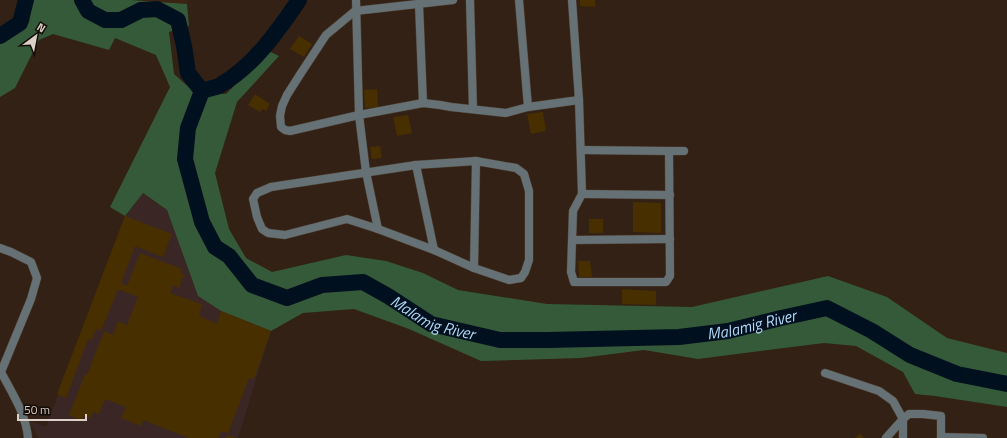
<svg xmlns="http://www.w3.org/2000/svg" width="1007" height="438" viewBox="0 0 1007 438" font-family="'Titillium Web',sans-serif">
	<style>
		.industrial { fill: #3a2725 }
		.built { fill: #3b2413 }
		.forest { fill: #355a39 }
		.lines { fill: none; stroke-linecap: round; stroke-linejoin: round }
		.river { stroke: #00101e; stroke-width: 16 }
		.building { fill: #482f00 }
		.street-casing { stroke: #4d3d31; stroke-width: 9 }
		.street { stroke: #657174; stroke-width: 8 }
		.labels { text-anchor: middle; stroke-width: 3; stroke-linejoin: round; paint-order: stroke }
		.water-label { font-size: 16px; font-style: italic; fill: #b1d8f7; stroke: #140c07 }
	</style>
	<rect width="100%" height="100%" fill="#322114"/>
	<polygon class="industrial" points="142,193 167,210 198,296 221,311 271,331 238,438 39,438 29,421 46,427 125,216"/>
	<polygon class="built" points="132,0 187,0 187,4"/>
	<polygon class="forest" points="33,0 131,0 187,4 189,26 169,32 174,74 195,93 226,94 269,51 279,56 237,102 215,173 229,229 246,258 272,272 346,255 386,261 423,273 458,290 547,304 692,307 828,276 887,297 947,338 1007,353 1007,407 935,396 915,394 903,372 856,346 824,343 698,359 644,350 581,358 481,361 409,329 354,309 303,313 271,331 221,311 198,296 167,210 143,193 125,216 110,207 170,87 156,55 115,38 109,50 53,34 39,40 15,88 0,97 0,29 9,38 29,23"/>
	<g class="lines">
		<g class="river">
			<polyline points="82,0 88,11 105,20 121,20 141,10 157,9 178,20 184,46 188,73 202,91"/>
			<polyline points="0,36 20,23 26,0"/>
			<path id="s1" d="M202 91 188 128 185 159 202 222 215 247 229 256 252 285 287 298 322 285 363 282 388 296 431 324 500 340H548L679 337 728 331 781 318 827 308 872 331 910 355 957 374 1007 384"/>
			<path d="M202 91C207 89 214 88 219 86 254 66 277 32 299 0"/>
		</g>
	</g>
	<g class="building">
		<polygon points="580,0 595,0 595,7 580,6"/>
		<polygon points="299,36 312,44 304,57 290,49"/>
		<polygon points="377,89 378,107 365,108 364,90"/>
		<polygon points="255,94 270,104 266,111 263,109 260,112 248,105"/>
		<polygon points="543,112 546,131 531,134 527,114"/>
		<polygon points="408,115 412,133 397,136 393,117"/>
		<polygon points="380,146 382,158 372,159 370,147"/>
		<polygon points="633,202 661,203 661,233 633,232"/>
		<polygon points="125,216 172,234 163,257 135,246 121,283 127,286 140,253 182,269 180,273 184,274 179,288 173,285 170,293 202,304 199,316 217,324 221,311 271,331 254,379 249,378 228,433 221,431 218,438 189,438 143,420 141,426 121,418 126,407 105,399 99,414 93,412 90,418 84,416 82,420 69,415 85,374 87,375 104,331 113,335 118,321 127,325 138,297 118,289 101,331 96,329 92,340 88,339 66,398 57,394"/>
		<rect x="589" y="219" width="14" height="14"/>
		<polygon points="578,261 590,261 592,277 579,277"/>
		<polygon points="622,289 656,291 656,305 622,304"/>
		<polygon points="860,434 864,438 855,438"/>
		<polygon points="227,435 236,438 226,438"/>
	</g>
	<g class="lines">
		<defs>
			<g id="street">
				<polyline points="356,0 359,115 366,172 378,229"/>
				<polyline points="453,0 355,11 326,35 301,73 287,95 282,106 280,116 281,127 285,130 290,131 359,115 423,103 440,105 451,107 506,113 528,107 579,100"/>
				<polyline points="470,0 473,109"/>
				<polyline points="519,0 528,107"/>
				<polyline points="572,0 579,100 582,194 573,211 571,272 574,282 666,282 670,276 669,151"/>
				<polyline points="419,4 423,103"/>
				<polyline points="581,150 669,151 684,151"/>
				<polygon points="476,161 516,168 524,174 529,191 529,260 525,272 521,278 509,280 474,268 434,250 378,229 347,219 285,235 268,233 262,229 257,217 253,199 257,193 271,187 416,165"/>
				<polyline points="416,165 434,250"/>
				<polyline points="582,194 670,195"/>
				<polyline points="573,240 670,239"/>
				<path d="M0 248 11 252 31 262 37 278 31 299 1 372C12 393 26 414 28 438"/>
				<polyline points="474,268 476,161"/>
				<polyline points="825,373 879,391 893,401 903,419 903,438"/>
				<polyline points="941,437 983,438"/>
				<polyline points="886,438 903,419 909,414 923,414 941,416 941,438"/>
			</g>
		</defs>
		<use href="#street" class="street-casing"/>
		<use href="#street" class="street"/>
	</g>
	<g class="labels">
		<g class="water-label">
			<text dy="6" stroke="none"><textPath href="#s1" startOffset="413">Malamig River</textPath></text>
			<text dy="6" stroke="none"><textPath href="#s1" startOffset="737">Malamig River</textPath></text>
		</g>
	</g>
	<g transform="translate(36 36) rotate(32)" stroke="#140c07" stroke-width="3" paint-order="stroke">
	<path d="M0-3L7 15L0 10L-7 15Z" fill="#dbcfc7"/>
	<text y="-6" font-size="11" font-weight="bold" text-anchor="middle" fill="#dbcfc7">N</text>
	</g>
	<path d="M18 414v6h68v-6" fill="none" stroke="#dbcfc7" stroke-width="2"/>
	<text x="24" y="414" font-size="12" fill="#dbcfc7" stroke="#140c07" stroke-width="3" paint-order="stroke">50 m</text>
</svg>
